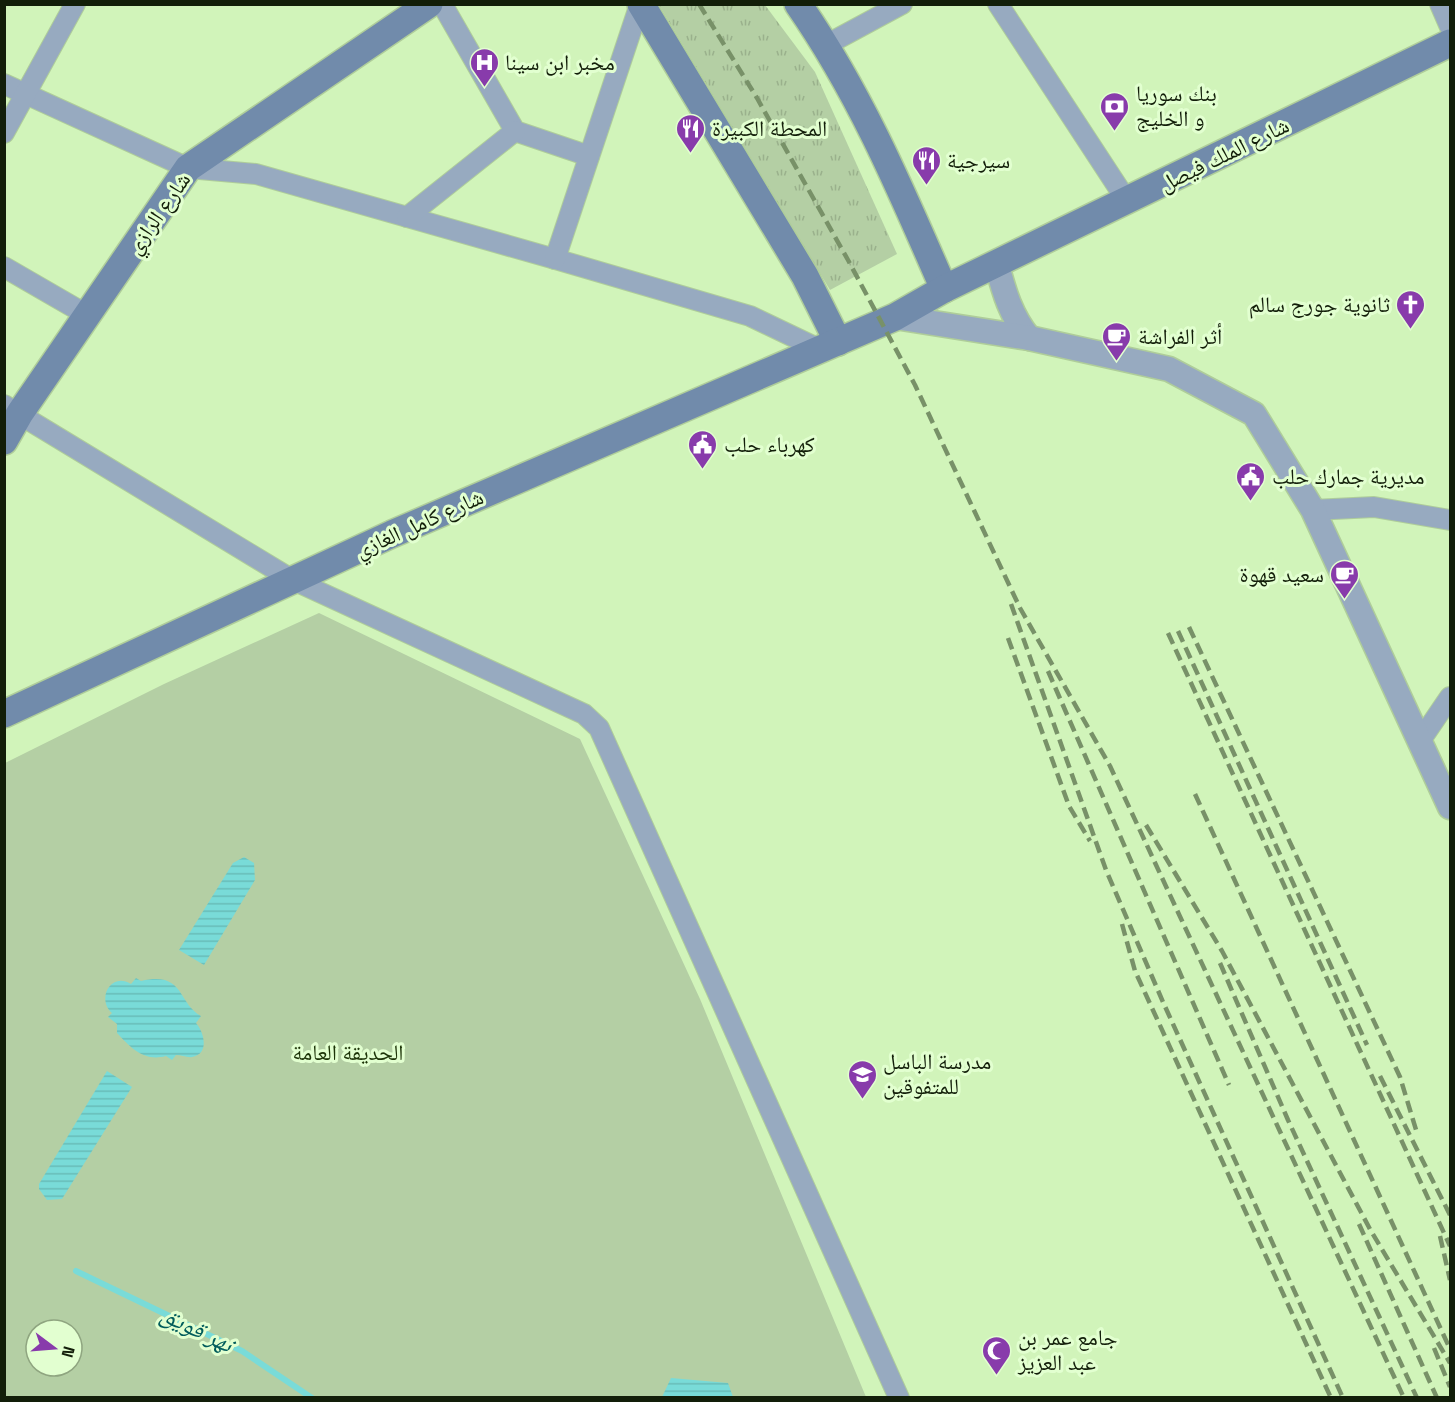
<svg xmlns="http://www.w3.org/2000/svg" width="1455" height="1402" viewBox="0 0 1455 1402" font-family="'Space Grotesk','Noto Naskh Arabic',sans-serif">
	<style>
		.grass { fill: url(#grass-tufts) }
		.park { fill: #b4cfa4; fill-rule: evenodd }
		.water { fill: url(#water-rules) }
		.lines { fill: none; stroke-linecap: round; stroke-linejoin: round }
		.stream { stroke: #79dbd8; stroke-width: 6 }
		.minor-casing { stroke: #afcd9a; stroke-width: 22 }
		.tertiary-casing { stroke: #afcd9a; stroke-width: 27 }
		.secondary-casing { stroke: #afcd9a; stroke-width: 30 }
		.minor { stroke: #97aac0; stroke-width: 20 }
		.tertiary { stroke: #97aac0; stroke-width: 24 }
		.secondary { stroke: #718bab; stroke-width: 27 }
		.rail { stroke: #789168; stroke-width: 4.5; stroke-dasharray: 12 6; stroke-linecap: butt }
		.labels { text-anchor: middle; stroke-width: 6; stroke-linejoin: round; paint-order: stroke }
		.poi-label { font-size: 22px; fill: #121e09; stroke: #e2ffd0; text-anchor: start }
		.street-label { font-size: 22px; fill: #121e09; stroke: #e2ffd0 }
		.park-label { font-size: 22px; fill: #1c3307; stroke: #e2ffd0 }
		.water-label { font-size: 24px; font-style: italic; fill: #005c5b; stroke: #e2ffd0 }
	</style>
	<defs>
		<pattern id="grass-tufts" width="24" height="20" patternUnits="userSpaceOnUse" patternTransform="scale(1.5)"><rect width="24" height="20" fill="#b4cfa4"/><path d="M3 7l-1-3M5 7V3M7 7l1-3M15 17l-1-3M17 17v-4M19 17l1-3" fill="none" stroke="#9ab18c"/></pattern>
		<pattern id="water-rules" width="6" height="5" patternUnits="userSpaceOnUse" patternTransform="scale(1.5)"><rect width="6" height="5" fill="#79dbd8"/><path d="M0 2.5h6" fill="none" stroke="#68bcb8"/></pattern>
	</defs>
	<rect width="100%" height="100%" fill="#d1f4ba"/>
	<polygon class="grass" points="659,5 765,5 815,72 897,254 830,290"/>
	<path class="park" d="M319 613 580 739 700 999 866 1397 5 1398V763L164 684ZM36 1330H72V1366H36Z"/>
	<g class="water">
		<polygon points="244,857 254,863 255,880 204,965 179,950 233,863"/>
		<path d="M136 978 141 981C185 971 177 1003 201 1016L196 1023C204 1032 210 1054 192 1057 188 1058 181 1055 176 1055L172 1060 166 1056C144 1062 131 1048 117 1033V1024L108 1017 112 1013C96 999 111 971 131 984Z"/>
		<polygon points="107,1071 132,1087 62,1199 47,1200 39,1189 39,1184"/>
		<polygon points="671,1378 728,1383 733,1397 662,1397"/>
	</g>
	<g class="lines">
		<polyline class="stream" points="76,1271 242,1351 312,1398"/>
		<defs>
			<g id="minor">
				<polyline points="442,4 515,131 589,156"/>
				<polyline points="998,4 1127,201"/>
				<polyline points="1440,4 1450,27"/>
				<polyline points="826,45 902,4"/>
				<polyline points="4,84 188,168 256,174 555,259 750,316 821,350"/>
				<polyline points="4,133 75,4"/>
				<polyline points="407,217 515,131"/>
				<polyline points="555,259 640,4"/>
				<polyline points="4,267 87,315"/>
				<polyline points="4,405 291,579 584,714 599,728 899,1398"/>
				<polyline points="1313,510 1374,507 1450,520"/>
				<polyline points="1420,741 1450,697"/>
			</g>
			<g id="tertiary">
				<path d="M997 265C1004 292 1011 316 1029 338"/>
				<polyline points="895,317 1029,338 1169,369 1254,414 1313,510 1450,807"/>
			</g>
			<g id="secondary">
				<polyline points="641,4 805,276 838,342"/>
				<path d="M798 4C860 93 901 190 944 289"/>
				<polyline points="4,441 20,413 188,168 429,4"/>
				<polyline points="4,714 392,534 895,317 944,289 1450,43"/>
			</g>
		</defs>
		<use href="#minor" class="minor-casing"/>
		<use href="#tertiary" class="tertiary-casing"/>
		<use href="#secondary" class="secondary-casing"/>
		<use href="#minor" class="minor"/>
		<use href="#tertiary" class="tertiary"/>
		<use href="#secondary" class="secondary"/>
		<g class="rail">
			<polyline points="699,4 757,98 848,260 915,385 1020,608 1110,766 1404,1398"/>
			<polyline points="1011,604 1106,870 1163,1002 1343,1398"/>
			<polyline points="1189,627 1400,1077 1417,1133"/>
			<polyline points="1178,631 1367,1045"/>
			<polyline points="1168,633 1450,1246"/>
			<polyline points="1008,638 1069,806 1090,841"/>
			<polyline points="1048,671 1229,1085"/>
			<polyline points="1195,794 1450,1349"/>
			<polyline points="1146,825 1222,951 1371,1231 1450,1363"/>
			<polyline points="1122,924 1135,971 1331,1398"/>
			<polyline points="1220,963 1288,1120 1417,1398"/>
			<polyline points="1380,1076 1450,1215"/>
			<polyline points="1359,1224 1437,1398"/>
			<polyline points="1440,1236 1450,1280"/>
			<polyline points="1434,1348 1450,1387"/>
		</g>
	</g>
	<defs>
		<symbol id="hospital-pin" viewBox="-11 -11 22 30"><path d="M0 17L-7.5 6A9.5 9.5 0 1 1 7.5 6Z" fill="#883bab" stroke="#e2ffd0"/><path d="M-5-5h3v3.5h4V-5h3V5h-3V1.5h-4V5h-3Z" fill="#fff"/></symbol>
		<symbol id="bank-pin" viewBox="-11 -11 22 30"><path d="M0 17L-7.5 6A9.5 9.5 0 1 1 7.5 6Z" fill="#883bab" stroke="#e2ffd0"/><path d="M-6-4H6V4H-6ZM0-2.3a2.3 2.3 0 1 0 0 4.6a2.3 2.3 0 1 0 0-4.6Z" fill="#fff"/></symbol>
		<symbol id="restaurant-pin" viewBox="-11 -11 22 30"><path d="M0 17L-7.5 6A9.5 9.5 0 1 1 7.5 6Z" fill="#883bab" stroke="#e2ffd0"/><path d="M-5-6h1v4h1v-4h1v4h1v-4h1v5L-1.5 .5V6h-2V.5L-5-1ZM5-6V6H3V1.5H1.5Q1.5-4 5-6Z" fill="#fff"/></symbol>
		<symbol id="church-pin" viewBox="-11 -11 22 30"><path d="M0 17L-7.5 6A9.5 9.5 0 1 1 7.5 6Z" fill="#883bab" stroke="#e2ffd0"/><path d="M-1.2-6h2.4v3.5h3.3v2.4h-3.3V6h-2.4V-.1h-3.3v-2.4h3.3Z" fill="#fff"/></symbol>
		<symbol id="cafe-pin" viewBox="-11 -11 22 30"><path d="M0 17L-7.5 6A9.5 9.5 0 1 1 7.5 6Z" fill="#883bab" stroke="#e2ffd0"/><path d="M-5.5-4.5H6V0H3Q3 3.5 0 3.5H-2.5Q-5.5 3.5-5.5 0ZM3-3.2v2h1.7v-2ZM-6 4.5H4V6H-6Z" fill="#fff"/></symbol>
		<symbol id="civic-pin" viewBox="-11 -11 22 30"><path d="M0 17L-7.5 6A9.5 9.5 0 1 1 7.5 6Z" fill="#883bab" stroke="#e2ffd0"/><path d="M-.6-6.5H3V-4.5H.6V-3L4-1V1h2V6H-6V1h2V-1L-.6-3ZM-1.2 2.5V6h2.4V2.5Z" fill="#fff"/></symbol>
		<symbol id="school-pin" viewBox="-11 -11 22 30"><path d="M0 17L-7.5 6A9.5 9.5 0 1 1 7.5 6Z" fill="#883bab" stroke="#e2ffd0"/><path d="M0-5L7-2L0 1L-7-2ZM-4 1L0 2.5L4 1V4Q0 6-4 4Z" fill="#fff"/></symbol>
		<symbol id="mosque-pin" viewBox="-11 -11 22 30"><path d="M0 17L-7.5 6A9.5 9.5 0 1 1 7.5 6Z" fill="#883bab" stroke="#e2ffd0"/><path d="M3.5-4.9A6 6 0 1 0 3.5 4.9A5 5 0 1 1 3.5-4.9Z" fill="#fff"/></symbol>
	</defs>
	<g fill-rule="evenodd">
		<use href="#hospital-pin" x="468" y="46" width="33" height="45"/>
		<use href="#bank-pin" x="1098" y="90" width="33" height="45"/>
		<use href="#restaurant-pin" x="674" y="112" width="33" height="45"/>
		<use href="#restaurant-pin" x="910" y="144" width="33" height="45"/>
		<use href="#church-pin" x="1394" y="288" width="33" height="45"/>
		<use href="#cafe-pin" x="1100" y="320" width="33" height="45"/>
		<use href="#civic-pin" x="686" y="428" width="33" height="45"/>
		<use href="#civic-pin" x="1234" y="460" width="33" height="45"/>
		<use href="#cafe-pin" x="1328" y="558" width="33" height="45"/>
		<use href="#school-pin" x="846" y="1058" width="33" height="45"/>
		<use href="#mosque-pin" x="980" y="1334" width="33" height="45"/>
	</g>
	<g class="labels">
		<g class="poi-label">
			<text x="505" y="70">مخبر ابن سينا</text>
			<text x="1136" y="101">بنك سوريا<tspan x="1136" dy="25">و الخليج</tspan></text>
			<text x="712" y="136">المحطة الكبيرة</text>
			<text x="947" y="168">سيرجية</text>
			<text x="1390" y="312" text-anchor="end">ثانوية جورج سالم</text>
			<text x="1138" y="344">أثر الفراشة</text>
			<text x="724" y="452">كهرباء حلب</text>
			<text x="1272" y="484">مديرية جمارك حلب</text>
			<text x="1324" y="582" text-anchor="end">سعيد قهوة</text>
			<text x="883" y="1069">مدرسة الباسل<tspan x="883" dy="25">للمتفوقين</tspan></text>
			<text x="1018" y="1345">جامع عمر بن<tspan x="1018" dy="25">عبد العزيز</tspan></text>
		</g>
		<g class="street-label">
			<text transform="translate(1224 154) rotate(-26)" y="8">شارع الملك فيصل</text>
			<text transform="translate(158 213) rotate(-55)" y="8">شارع الرازي</text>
			<text transform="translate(419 523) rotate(-24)" y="8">شارع كامل الغازي</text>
		</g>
		<g class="park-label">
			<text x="348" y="1060">الحديقة العامة</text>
		</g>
		<g class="water-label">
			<text transform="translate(197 1329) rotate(26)" y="8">نهر قويق</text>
		</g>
	</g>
	<rect width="1455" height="1402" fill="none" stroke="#121e09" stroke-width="12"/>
	<g transform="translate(54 1348) rotate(106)"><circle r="28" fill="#e2ffd0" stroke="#8fa580" stroke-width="1.5"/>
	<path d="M0-4.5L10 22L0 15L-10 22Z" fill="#883bab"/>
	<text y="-9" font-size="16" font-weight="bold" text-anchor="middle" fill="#121e09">N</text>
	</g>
</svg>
